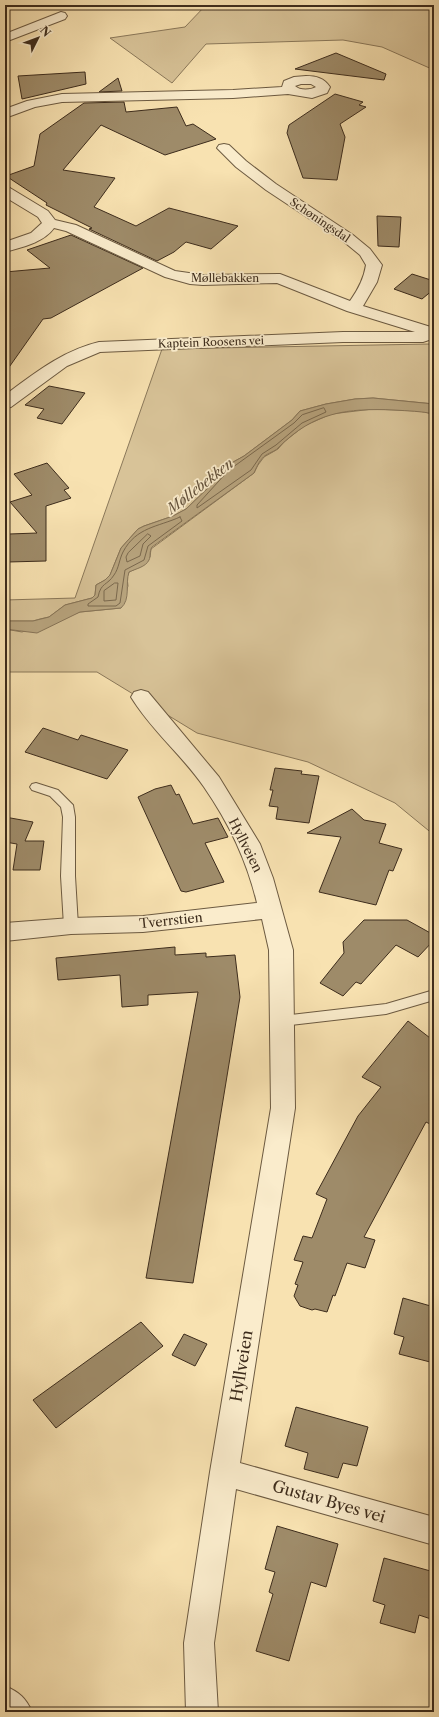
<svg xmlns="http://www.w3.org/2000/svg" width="439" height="1717" viewBox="0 0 439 1717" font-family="'Libre Caslon Text',serif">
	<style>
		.green { fill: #d8c398; stroke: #8a785a }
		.water { fill: #b8a47e; stroke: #877457 }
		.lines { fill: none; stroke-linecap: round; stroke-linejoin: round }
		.shore { stroke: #7a684d; stroke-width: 1 }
		.building { fill: #9e8b69; stroke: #3d2c1c }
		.service-casing { stroke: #6c5a41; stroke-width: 2 }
		.minor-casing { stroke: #6c5a41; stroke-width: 2 }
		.service { fill: #faeccc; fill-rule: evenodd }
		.minor { fill: #faeccc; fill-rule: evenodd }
		.labels { text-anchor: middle; stroke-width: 3.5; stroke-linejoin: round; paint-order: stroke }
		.far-street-label { font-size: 11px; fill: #3d2c1c; stroke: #faeccc }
		.street-label { font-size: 13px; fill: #3d2c1c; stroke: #faeccc }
		.water-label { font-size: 14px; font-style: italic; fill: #625039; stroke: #faeccc }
		.near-street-label { font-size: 16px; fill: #3d2c1c; stroke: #faeccc }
	</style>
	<rect width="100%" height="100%" fill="#f8e2b1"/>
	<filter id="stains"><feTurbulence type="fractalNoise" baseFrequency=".005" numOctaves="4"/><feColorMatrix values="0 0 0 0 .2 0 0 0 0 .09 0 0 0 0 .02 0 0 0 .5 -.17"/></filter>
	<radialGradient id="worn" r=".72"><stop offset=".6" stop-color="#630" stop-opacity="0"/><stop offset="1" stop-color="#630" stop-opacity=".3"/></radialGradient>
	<g class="green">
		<polygon points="206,5 434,5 434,70 382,47 343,40 206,44 172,83 110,38 185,27"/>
		<polygon points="429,344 434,350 434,404 373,398 355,399 326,404 300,411 292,420 244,456 226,466 209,487 186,509 173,516 144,526 138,529 121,548 110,575 105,580 96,585 95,595 92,598 65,605 49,617 40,619 33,621 5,621 5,600 75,598 162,349"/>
		<polygon points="373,409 419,411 434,414 434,548 431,555 434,559 434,835 395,803 308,762 197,733 97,672 5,672 5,629 22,632 80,612 121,608 128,586 127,577 129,572 142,566 150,557 151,549 254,473 258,465 264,457 278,449 284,442 304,426 331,414"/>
	</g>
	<path class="water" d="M373 398 434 404V414C421 411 408 411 394 410 347 408 314 412 279 447 276 451 271 452 266 455 260 459 257 466 254 473L152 547C149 552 151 556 149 560 146 567 135 569 129 572 125 584 131 599 121 608L80 612 37 633 5 629V621H33L49 617 65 605 92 598 95 595 96 585 105 580 110 575 121 548 138 529 144 526 173 516 186 509 209 487 226 466 244 456 292 420 300 411 326 404 355 399Z"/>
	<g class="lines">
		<g class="shore">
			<polygon points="324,408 326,412 302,423 276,445 262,454 251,470 197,508 197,505 229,470 294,423 302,415"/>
			<path d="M180 517 182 521 148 546 144 560 125 570 120 603 116 606H88V604L98 597C101 582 107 586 114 575 119 568 119 560 123 552 136 527 158 527 180 517Z"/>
			<polygon points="148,534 151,536 143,544 140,556 127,562 126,557 128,553"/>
			<polygon points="115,583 118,583 116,600 104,601 104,591"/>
		</g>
	</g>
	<g class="building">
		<polygon points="336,53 386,74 384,80 295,69"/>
		<polygon points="85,72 86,84 22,99 18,76"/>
		<polygon points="118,78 122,91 99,92"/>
		<polygon points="335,94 363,102 359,105 366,107 340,124 345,137 337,180 303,178 287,133 289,125"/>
		<polygon points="124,102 126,112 177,107 186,126 193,124 216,139 165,155 101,125 63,170 115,178 94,207 136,226 169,208 238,226 211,249 186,242 174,252 157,261 89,229 92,228 46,205 47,203 6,176 34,166 40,134 84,103"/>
		<polygon points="377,216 401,217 399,247 378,246"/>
		<polygon points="71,235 143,268 51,318 43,319 5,373 5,272 50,268 27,250"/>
		<polygon points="412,274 434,281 434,289 422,299 394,289"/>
		<polygon points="49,386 85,393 62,424 37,418 44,409 25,405"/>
		<polygon points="47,463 69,488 64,490 71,498 46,506 46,561 8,562 9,534 37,533 10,502 32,495 14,474"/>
		<polygon points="43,728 78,740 81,735 128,750 107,779 25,752"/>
		<polygon points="275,768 302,771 301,774 319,776 309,823 276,819 278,807 269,806 273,790 270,790"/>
		<polygon points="171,785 176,795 179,794 193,824 218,818 228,837 205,843 224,882 186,892 181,891 138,797 155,789"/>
		<polygon points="352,809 364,820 386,824 379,843 402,849 393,871 389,870 376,905 319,892 341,837 307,833"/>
		<polygon points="5,817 33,822 25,841 44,841 40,870 13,870 17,844 5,842"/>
		<polygon points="364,920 407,920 434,935 434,940 418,957 396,945 361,984 356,982 343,996 320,983 344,953 343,942"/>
		<polygon points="175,947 175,955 206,953 206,957 235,955 240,997 193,1283 146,1278 198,992 148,995 148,1005 122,1007 120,975 58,980 56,958"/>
		<polygon points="408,1021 434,1041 434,1126 426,1122 364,1237 375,1240 365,1268 347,1263 335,1296 333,1295 327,1312 315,1309 312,1310 300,1306 294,1296 298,1285 295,1284 303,1262 294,1260 303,1236 312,1238 327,1199 316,1194 358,1116 381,1087 362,1077"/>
		<polygon points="403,1298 434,1307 434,1363 399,1354 404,1337 394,1334"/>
		<polygon points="141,1322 163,1346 56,1428 33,1400"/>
		<polygon points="184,1334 207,1344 195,1366 172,1355"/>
		<polygon points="296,1407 368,1427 357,1466 343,1463 338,1478 304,1469 308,1453 285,1446"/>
		<polygon points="277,1526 338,1544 326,1587 311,1582 289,1661 256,1651 273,1594 269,1592 275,1572 265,1569"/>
		<polygon points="384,1558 434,1572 434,1620 419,1615 415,1633 380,1623 385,1605 373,1601"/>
	</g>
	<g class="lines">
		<defs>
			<g id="service">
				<polygon points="36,783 58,790 73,805 75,817 75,876 78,926 76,930 71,931 66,930 64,926 61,876 63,817 61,807 50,796 32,790 30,787 32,784"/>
				<polygon points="434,990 434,1000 386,1014 282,1026 277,1025 275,1021 277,1017 282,1016 386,1004"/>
			</g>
			<g id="minor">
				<polygon points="61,12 65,13 67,16 65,19 5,42 5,34"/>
				<path d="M306 76C316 76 324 78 330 87L327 93 312 98 288 94 233 98 62 102 35 107 5 118V109L27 101 62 94 233 90 282 87 284 81 294 77ZM301 84H311L316 87C311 90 300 91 295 86Z"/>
				<path d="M224 144 229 145 246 161 276 184 353 235 370 249 382 265 377 282 363 306 434 328V338L431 337 429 340 423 342H343L100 352 67 366 11 407 5 408V395C35 373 62 351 99 342L343 332H415L347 311 277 283 203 285 190 284 165 277 66 231 54 228C43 243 22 247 5 252V242L31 233 42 223 38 217 5 197V187L10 188 48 211 55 220 76 225 175 271 203 275 280 274 350 301C358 290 364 278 366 265L360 255 343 241 266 190 236 167 217 148 219 145Z"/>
				<path d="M141 690 148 692 219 777 260 844 273 878 293 950 295 1108 240 1463 434 1517V1545L236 1489 214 1643 218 1712H186L184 1643 210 1472 271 1108 269 950 262 919 143 932 71 934 5 941V923L71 918 143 916 257 903C247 861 229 823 204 787 182 755 151 730 131 697L134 692Z"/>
				<path d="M5 1686C19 1692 26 1698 32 1712H5Z"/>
			</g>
		</defs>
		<use href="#service" class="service-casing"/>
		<use href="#minor" class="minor-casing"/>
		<use href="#service" class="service"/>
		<use href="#minor" class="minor"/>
	</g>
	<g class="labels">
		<g class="far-street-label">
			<text transform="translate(320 220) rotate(34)" y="4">Schøningsdal</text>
			<text x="225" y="282">Møllebakken</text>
			<text transform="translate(211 342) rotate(-2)" y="4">Kaptein Roosens vei</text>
		</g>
		<g class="street-label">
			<text transform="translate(246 845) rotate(63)" y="5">Hyllveien</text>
			<text transform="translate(171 920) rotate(-6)" y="5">Tverrstien</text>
		</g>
		<g class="water-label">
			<text transform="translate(200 486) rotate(-38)" y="5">Møllebekken</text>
		</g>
		<g class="near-street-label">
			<text transform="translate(241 1366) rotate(-81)" y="6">Hyllveien</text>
			<text transform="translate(329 1501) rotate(16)" y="6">Gustav Byes vei</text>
		</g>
	</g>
	<rect width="439" height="1717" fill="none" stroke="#f8e2b1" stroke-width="20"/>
	<rect x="6" y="6" width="427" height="1705" fill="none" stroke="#3d2c1c" stroke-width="2"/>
	<rect x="10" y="10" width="419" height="1697" fill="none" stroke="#3d2c1c"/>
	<g transform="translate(38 38) rotate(48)" stroke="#faeccc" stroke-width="3" paint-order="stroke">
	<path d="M0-3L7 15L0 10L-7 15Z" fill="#3d2c1c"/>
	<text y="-6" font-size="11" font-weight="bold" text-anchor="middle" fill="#3d2c1c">N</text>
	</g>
	<rect width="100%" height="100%" filter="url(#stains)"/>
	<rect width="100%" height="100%" fill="url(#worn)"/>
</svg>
